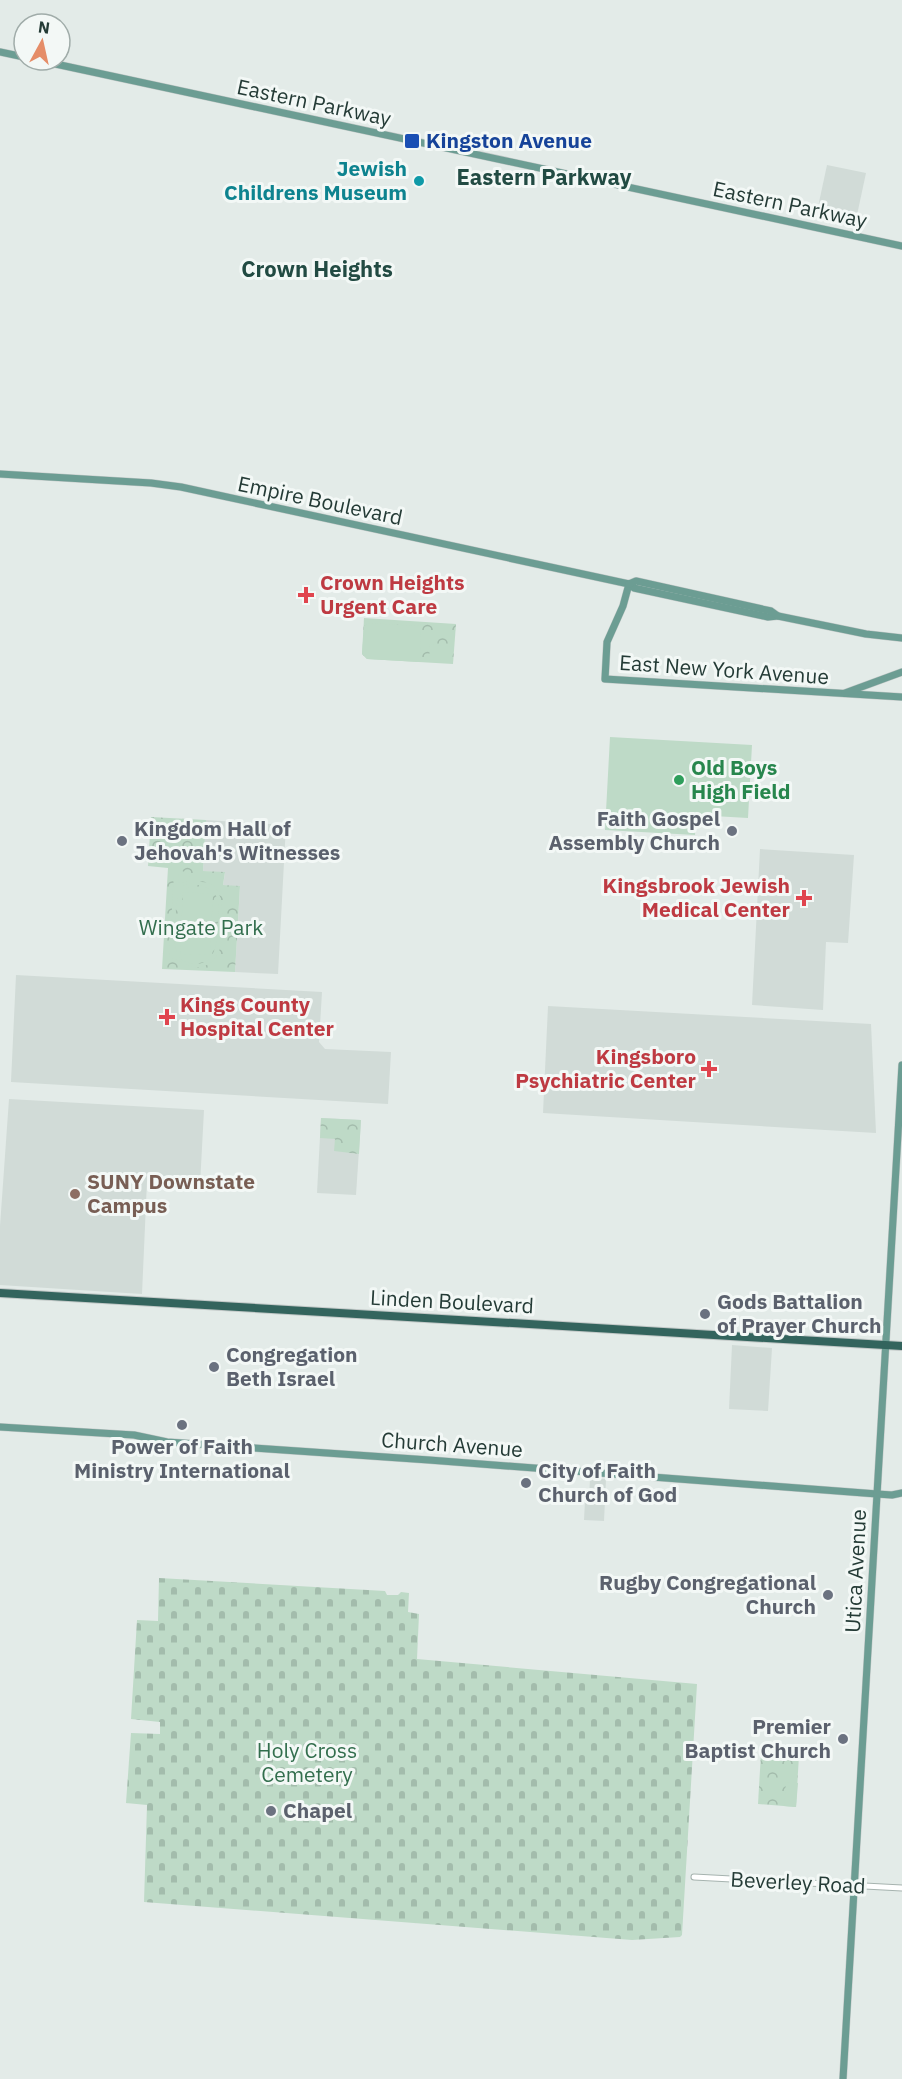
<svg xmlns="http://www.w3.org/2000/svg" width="902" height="2079" viewBox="0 0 902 2079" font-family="'IBM Plex Sans',sans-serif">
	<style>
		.built { fill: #d1dbd7 }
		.forest { fill: url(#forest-crowns) }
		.cemetery { fill: url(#cemetery-stones) }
		.pitch { fill: #bedac7; fill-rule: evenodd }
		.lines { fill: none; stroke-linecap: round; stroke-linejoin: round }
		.minor-casing { stroke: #a6b3af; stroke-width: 7 }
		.major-casing { stroke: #c2c8c7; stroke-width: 8 }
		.highway-casing { stroke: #c2c8c7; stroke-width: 10 }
		.minor { stroke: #fff; stroke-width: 5 }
		.major { stroke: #6c9d93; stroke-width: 7 }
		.highway { stroke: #33645d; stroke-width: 8 }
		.transit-dot { fill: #1a4fb4; stroke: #f3f8f6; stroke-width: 2 }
		.culture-dot { fill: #0f9aa8; stroke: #f3f8f6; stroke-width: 2 }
		.health-dot { fill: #e0444e; stroke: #f3f8f6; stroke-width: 2 }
		.leisure-dot { fill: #2e9e5b; stroke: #f3f8f6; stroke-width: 2 }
		.worship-dot { fill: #6b7280; stroke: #f3f8f6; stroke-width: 2 }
		.education-dot { fill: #8d6e63; stroke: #f3f8f6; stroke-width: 2 }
		.labels { text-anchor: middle; stroke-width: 6; stroke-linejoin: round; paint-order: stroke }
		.street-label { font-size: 21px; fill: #243b36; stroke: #f3f8f6 }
		.transit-label { font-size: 21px; font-weight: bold; fill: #164399; stroke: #f3f8f6; text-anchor: start }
		.culture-label { font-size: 21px; font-weight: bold; fill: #0d838f; stroke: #f3f8f6; text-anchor: end }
		.health-label { font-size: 21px; font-weight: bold; fill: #be3a42; stroke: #f3f8f6; text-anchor: start }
		.leisure-label { font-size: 21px; font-weight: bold; fill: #27864d; stroke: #f3f8f6; text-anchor: start }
		.worship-label { font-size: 21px; font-weight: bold; fill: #5b616d; stroke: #f3f8f6; text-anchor: start }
		.park-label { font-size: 21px; fill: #326e4d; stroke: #f3f8f6 }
		.education-label { font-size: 21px; font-weight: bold; fill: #785e54; stroke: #f3f8f6; text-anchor: start }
		.neighbourhood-label { font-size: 22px; font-weight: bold; fill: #224b43; stroke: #f3f8f6 }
	</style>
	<defs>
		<pattern id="forest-crowns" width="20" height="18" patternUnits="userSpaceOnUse" patternTransform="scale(1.5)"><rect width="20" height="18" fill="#bedac7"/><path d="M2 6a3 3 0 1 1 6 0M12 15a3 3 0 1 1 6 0" fill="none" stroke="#a3bcac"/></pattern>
		<pattern id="cemetery-stones" width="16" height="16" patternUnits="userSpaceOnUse" patternTransform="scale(1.5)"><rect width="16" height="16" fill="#bedac7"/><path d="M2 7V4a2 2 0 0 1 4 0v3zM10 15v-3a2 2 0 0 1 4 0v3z" fill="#a3bcac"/></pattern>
	</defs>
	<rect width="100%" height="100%" fill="#e3ebe8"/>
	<g class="built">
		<polygon points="827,165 866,173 857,215 818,207"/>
		<polygon points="206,820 286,825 278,974 235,972 240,887 223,885 225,873 203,871"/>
		<polygon points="760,849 854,855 848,943 826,942 823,1010 752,1005"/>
		<polygon points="16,975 322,992 319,1042 325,1049 391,1052 388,1104 11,1082"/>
		<polygon points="548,1006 871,1024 876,1133 543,1113"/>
		<polygon points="9,1099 204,1110 200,1185 147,1181 142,1294 0,1285 0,1226"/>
		<polygon points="321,1118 361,1120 356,1195 317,1193"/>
		<polygon points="732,1345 772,1348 768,1411 729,1409"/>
		<polygon points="590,1478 606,1479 604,1521 584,1520 585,1501 589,1500"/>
	</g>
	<g class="forest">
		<polygon points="364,618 456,624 453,664 367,659 362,654"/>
		<polygon points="151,817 206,820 203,871 225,872 223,885 240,886 235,972 162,969 168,868 148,866"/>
		<polygon points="321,1118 361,1120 359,1154 334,1151 335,1139 320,1138"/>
		<polygon points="761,1753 799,1755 796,1807 758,1804"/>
	</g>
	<polygon class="cemetery" points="159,1578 385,1591 387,1595 398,1595 401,1592 409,1593 408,1612 419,1614 417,1659 697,1684 682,1935 680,1937 632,1940 144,1902 147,1805 126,1803 131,1733 160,1734 160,1722 131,1719 137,1620 158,1621"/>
	<g class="pitch">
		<polygon points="368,623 419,626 421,630 420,662 367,659 362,654 364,626"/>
		<polygon points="430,644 453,647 452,661 429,661"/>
		<polygon points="610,737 752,745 748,818 696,815 695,835 605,830"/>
		<path d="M182 871 191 874 186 882 178 883V888C216 872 224 889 222 926 222 935 222 946 218 954 214 961 208 966 200 967 187 969 180 959 169 958L174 873H178V882L179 873ZM199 885C207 887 214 890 217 898 220 905 219 913 218 921 217 938 218 965 194 964 170 962 174 935 176 918 176 911 175 902 179 896 184 888 191 886 199 885Z"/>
		<polygon points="183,892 213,894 210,955 180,954"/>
		<polygon points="786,1782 798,1783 796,1807 784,1806"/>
	</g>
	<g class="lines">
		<defs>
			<polyline id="minor" points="694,1877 902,1888"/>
			<g id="major">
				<polyline points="0,52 24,57"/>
				<polyline points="37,60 902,246"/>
				<polyline points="0,474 151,483 181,487 629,584 634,588 768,617 778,616"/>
				<polyline points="629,584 623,606 607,642 605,679 902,697"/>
				<polyline points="629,584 636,581 771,611 778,616 866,634 902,638"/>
				<polyline points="845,693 902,672"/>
				<polyline points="0,1427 134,1435 167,1442 429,1460 877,1494 892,1495 902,1493"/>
				<polyline points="843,2079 902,1065"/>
			</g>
			<polyline id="highway" points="0,1293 902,1346"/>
		</defs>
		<use href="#minor" class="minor-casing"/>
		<use href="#major" class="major-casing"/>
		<use href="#highway" class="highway-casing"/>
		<use href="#minor" class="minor"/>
		<use href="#major" class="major"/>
		<use href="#highway" class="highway"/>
	</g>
	<rect class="transit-dot" x="404" y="133" width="16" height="16" rx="3"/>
	<circle class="culture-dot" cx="419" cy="181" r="6"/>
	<g class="health-dot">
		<path d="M303 586h6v6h6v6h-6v6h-6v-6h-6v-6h6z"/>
		<path d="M801 889h6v6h6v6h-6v6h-6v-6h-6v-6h6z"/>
		<path d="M164 1008h6v6h6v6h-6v6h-6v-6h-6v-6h6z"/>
		<path d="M706 1060h6v6h6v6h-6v6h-6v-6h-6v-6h6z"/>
	</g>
	<circle class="leisure-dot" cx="679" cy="780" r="6"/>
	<g class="worship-dot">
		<circle cx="732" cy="831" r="6"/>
		<circle cx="122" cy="841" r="6"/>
		<circle cx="705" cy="1314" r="6"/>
		<circle cx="214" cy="1367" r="6"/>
		<circle cx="182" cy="1425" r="6"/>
		<circle cx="526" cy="1483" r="6"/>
		<circle cx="828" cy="1595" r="6"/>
		<circle cx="843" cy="1739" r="6"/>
		<circle cx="271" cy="1811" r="6"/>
	</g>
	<circle class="education-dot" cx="75" cy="1194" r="6"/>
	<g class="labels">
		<g class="street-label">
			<text transform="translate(314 103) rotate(12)" y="7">Eastern Parkway</text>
			<text transform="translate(790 205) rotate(12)" y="7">Eastern Parkway</text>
			<text transform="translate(320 501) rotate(12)" y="7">Empire Boulevard</text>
			<text transform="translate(724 670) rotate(4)" y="7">East New York Avenue</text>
			<text transform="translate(452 1302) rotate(3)" y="7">Linden Boulevard</text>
			<text transform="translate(452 1445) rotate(4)" y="7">Church Avenue</text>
			<text transform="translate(856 1571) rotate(-87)" y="7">Utica Avenue</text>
			<text transform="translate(798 1883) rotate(3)" y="7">Beverley Road</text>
		</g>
		<g class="transit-label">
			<text x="426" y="148">Kingston Avenue</text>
		</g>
		<g class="culture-label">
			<text x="407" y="176">Jewish<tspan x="407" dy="24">Childrens Museum</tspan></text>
		</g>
		<g class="health-label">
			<text x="320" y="590">Crown Heights<tspan x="320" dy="24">Urgent Care</tspan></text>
			<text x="790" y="893" text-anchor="end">Kingsbrook Jewish<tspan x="790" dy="24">Medical Center</tspan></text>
			<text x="180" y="1012">Kings County<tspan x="180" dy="24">Hospital Center</tspan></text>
			<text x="696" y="1064" text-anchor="end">Kingsboro<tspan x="696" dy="24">Psychiatric Center</tspan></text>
		</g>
		<g class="leisure-label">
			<text x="691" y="775">Old Boys<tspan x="691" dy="24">High Field</tspan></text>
		</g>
		<g class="worship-label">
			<text x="720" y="826" text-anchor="end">Faith Gospel<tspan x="720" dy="24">Assembly Church</tspan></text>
			<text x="134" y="836">Kingdom Hall of<tspan x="134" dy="24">Jehovah's Witnesses</tspan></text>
			<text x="717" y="1309">Gods Battalion<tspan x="717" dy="24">of Prayer Church</tspan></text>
			<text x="226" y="1362">Congregation<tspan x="226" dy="24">Beth Israel</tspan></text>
			<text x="182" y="1454" text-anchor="middle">Power of Faith<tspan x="182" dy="24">Ministry International</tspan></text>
			<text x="538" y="1478">City of Faith<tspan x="538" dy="24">Church of God</tspan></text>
			<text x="816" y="1590" text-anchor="end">Rugby Congregational<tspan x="816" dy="24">Church</tspan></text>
			<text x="831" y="1734" text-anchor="end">Premier<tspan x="831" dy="24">Baptist Church</tspan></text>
			<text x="283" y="1818">Chapel</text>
		</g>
		<g class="park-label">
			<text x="201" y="935">Wingate Park</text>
			<text x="307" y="1758">Holy Cross<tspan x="307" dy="24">Cemetery</tspan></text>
		</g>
		<g class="education-label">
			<text x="87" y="1189">SUNY Downstate<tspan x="87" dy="24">Campus</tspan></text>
		</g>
		<g class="neighbourhood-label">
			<text x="544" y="185">Eastern Parkway</text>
			<text x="317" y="277">Crown Heights</text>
		</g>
	</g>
	<g transform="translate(42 42) rotate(8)"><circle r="28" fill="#f3f8f6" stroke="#a0aca9" stroke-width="1.5"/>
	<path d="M0-4.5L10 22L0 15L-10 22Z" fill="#e58d68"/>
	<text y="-9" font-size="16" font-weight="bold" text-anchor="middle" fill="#243b36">N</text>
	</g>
</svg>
